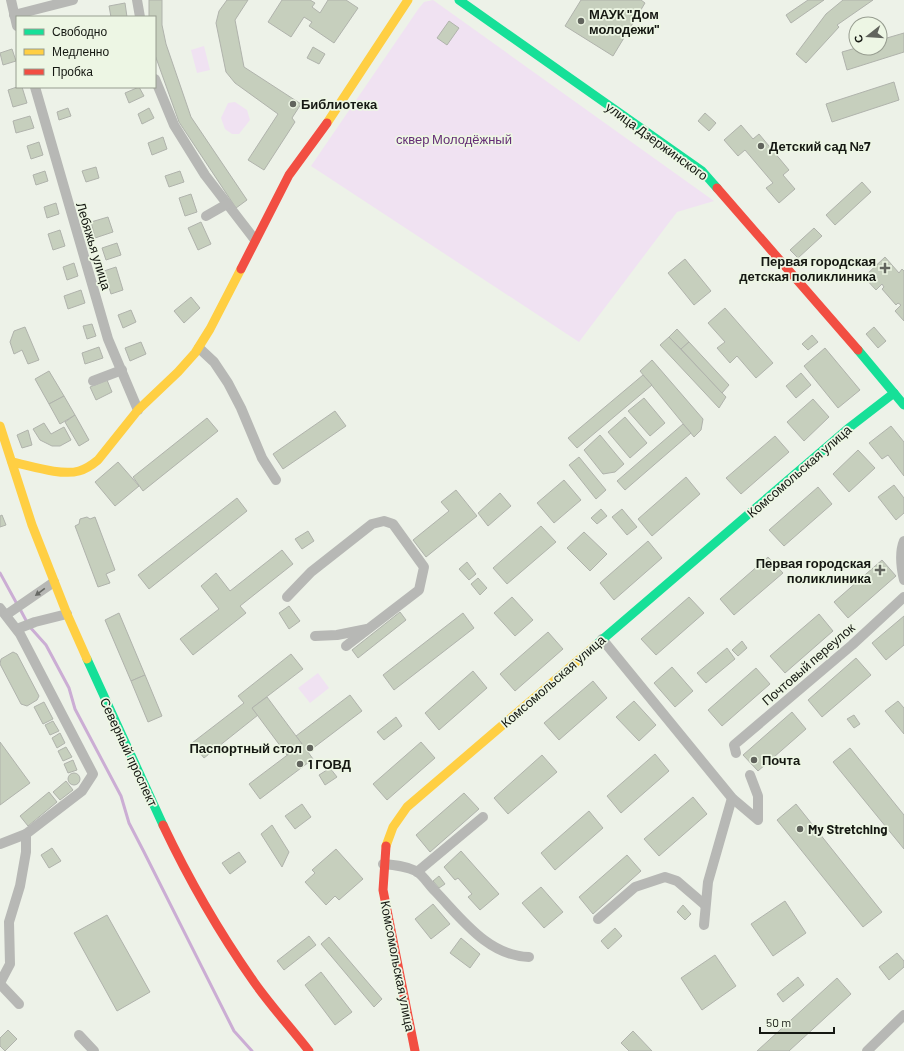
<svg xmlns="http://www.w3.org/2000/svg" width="904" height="1051" viewBox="0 0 904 1051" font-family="Barlow,sans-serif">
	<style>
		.green { fill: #f0e2f2 }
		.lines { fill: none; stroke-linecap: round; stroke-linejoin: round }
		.stream { stroke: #cbadd4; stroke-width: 3 }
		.building { fill: #c6cfbd; stroke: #b0b3ac }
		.street { stroke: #b7b8b5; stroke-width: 10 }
		.fast { stroke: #16e098; stroke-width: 9 }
		.slow { stroke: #ffcf43; stroke-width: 9 }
		.jam { stroke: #f24e42; stroke-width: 9 }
		.oneway { fill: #666864 }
		.poi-dot { fill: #61645d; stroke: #edf6e4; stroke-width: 1.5 }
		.labels { text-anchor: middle; stroke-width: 3.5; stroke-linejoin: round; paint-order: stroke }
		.poi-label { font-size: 13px; font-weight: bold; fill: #151812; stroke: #edf6e4; text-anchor: start }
		.park-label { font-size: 13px; fill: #642c75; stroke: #edf6e4 }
		.street-label { font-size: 13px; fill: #151812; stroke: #edf6e4 }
	</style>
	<rect width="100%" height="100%" fill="#edf2e8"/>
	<g class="green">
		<polygon points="433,0 714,201 677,212 579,342 311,166 419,8 424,2"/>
		<polygon points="204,46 210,70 197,73 191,50"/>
		<polygon points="235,102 247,110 250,120 239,134 232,134 225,129 221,118 228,103"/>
		<polygon points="318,673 329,688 310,703 298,688"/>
	</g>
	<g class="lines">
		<g class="stream">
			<polyline points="0,573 17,604"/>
			<polyline points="20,609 29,626 46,645 69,688 75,709 121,796 129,823 144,852 234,1031 252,1051"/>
		</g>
	</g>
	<g class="building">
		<polygon points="149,0 162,0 162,25 166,44 191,117 247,200 236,208 179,122 155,55 155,17 149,17"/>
		<polygon points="227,0 248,0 235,20 244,67 301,104 292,118 295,122 264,170 248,160 278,114 235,83 226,72 216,23 219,11"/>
		<polygon points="282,0 310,0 315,3 312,7 320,13 328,0 346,0 358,8 334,43 309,26 312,22 304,17 291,37 268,22"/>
		<polygon points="581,0 641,0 645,3 613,56 565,26"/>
		<polygon points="808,0 824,0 791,23 786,15"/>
		<polygon points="843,0 873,0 837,25 839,27 806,63 796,54 826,14"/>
		<polygon points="125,3 127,17 111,17 109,6"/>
		<polygon points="449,21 459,28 447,45 437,38"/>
		<polygon points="904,33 904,52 847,70 842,52 856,48 880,48 880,40"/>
		<polygon points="313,47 325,54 319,64 307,58"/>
		<polygon points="12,49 16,61 3,65 0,53"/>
		<polygon points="894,82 899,100 832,122 826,104"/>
		<polygon points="17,87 22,87 27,103 13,107 8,90"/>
		<polygon points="139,87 144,96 129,103 125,93"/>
		<polygon points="68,108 71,116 59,120 57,112"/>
		<polygon points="149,108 154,118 142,124 138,114"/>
		<polygon points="705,113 716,123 709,131 698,121"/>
		<polygon points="30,116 34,128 16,133 13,121"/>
		<polygon points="741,125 753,139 759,134 789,170 783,175 795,189 779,203 766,188 773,183 745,150 738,156 724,140"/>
		<polygon points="163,137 167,149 152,155 148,143"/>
		<polygon points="39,142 43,155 31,159 27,146"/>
		<polygon points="96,167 99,178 86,182 82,171"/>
		<polygon points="45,171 48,181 36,185 33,175"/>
		<polygon points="180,171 184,182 169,187 165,176"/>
		<polygon points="862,182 871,192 835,225 826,215"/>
		<polygon points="191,194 197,212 185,216 179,198"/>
		<polygon points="56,203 59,214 47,218 44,207"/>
		<polygon points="108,217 113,232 95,238 91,222"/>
		<polygon points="201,222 211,244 198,250 188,228"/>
		<polygon points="814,228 822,236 798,258 790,250"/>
		<polygon points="60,230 65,246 53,250 48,234"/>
		<polygon points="117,243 121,255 106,260 102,248"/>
		<polygon points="885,257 899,273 902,269 904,271 904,321 895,311 901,305 898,303 896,305 882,289 884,287 882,284 876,290 864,277"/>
		<polygon points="685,259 711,291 694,305 668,273"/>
		<polygon points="74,263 78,276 67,280 63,267"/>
		<polygon points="116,267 123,290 111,294 104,271"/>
		<polygon points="81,290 85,303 68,309 64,296"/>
		<polygon points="191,297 200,308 184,323 174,311"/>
		<polygon points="725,308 773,363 756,378 737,356 730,363 717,348 725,342 708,323"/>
		<polygon points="131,310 136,322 123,328 118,315"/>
		<polygon points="92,324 96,336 87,339 83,326"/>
		<polygon points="25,327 39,360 28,364 22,350 14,354 10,342 14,331"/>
		<polygon points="874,327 886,341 878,348 866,334"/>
		<polygon points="677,329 689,342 681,349 669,337"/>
		<polygon points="812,335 818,342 808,350 802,344"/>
		<polygon points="669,337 726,397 719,408 660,345"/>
		<polygon points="141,342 146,354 130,361 125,348"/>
		<polygon points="689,342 729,385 722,393 681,349"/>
		<polygon points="99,347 103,358 85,364 82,353"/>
		<polygon points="825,348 860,390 838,408 804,366"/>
		<polygon points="652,360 703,419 701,430 694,437 640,371"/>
		<polygon points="49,371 64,396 49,404 35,379"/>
		<polygon points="801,373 811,385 796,398 786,386"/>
		<polygon points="643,375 652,385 577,448 568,438"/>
		<polygon points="107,380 112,392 96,400 90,387"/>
		<polygon points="64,396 75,415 60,424 49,404"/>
		<polygon points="644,398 665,423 650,436 628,411"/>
		<polygon points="813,399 829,417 804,441 787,422"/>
		<polygon points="335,411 346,426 283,469 273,454"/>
		<polygon points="75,415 89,440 79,446 65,422"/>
		<polygon points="625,417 647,443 630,458 608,432"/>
		<polygon points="207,418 218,431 143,491 133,477"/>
		<polygon points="44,423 51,434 64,427 71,440 60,446 52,446 40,440 33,429"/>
		<polygon points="683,424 691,433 625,490 617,481"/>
		<polygon points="891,426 904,442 904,476 888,455 882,459 869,443"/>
		<polygon points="28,430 32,445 22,448 17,435"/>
		<polygon points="600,435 624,464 615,472 603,474 584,450"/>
		<polygon points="775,436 789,452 741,494 726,478"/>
		<polygon points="858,450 875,468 849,492 833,474"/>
		<polygon points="579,457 606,490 596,499 569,465"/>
		<polygon points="118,462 139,486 115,506 95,482"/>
		<polygon points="686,477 700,494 652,536 638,519"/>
		<polygon points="564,480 581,500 554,523 537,503"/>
		<polygon points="894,485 904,498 904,513 896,520 878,497"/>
		<polygon points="818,487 832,504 784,546 769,530"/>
		<polygon points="456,490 477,516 426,557 413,540 449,511 441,502"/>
		<polygon points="500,493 511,506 488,526 478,513"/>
		<polygon points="237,498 247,511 149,589 138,575"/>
		<polygon points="601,509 607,516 597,524 591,518"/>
		<polygon points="622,509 637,527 627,535 612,517"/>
		<polygon points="2,515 6,525 0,527 0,516"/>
		<polygon points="87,517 90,519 95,517 115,570 106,574 110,583 98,587 75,526 79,524 80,519"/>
		<polygon points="541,526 556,542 507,584 493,568"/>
		<polygon points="308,531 314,541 302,549 295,539"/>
		<polygon points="584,532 607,554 590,571 567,548"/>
		<polygon points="648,541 662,558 614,600 600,583"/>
		<polygon points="282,550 293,564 240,606 246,613 193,655 180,639 219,609 201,586 216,573 230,591"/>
		<polygon points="768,557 783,573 734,615 720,599"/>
		<polygon points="882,560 896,576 848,618 834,602"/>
		<polygon points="467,562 476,574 469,580 459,569"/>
		<polygon points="478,578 487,588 480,595 471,584"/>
		<polygon points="512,597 533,620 515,636 494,613"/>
		<polygon points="689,597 704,613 656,655 641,639"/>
		<polygon points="289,606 300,621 289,629 279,613"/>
		<polygon points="400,612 406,620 358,658 352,650"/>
		<polygon points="119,613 145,675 131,681 105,620"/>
		<polygon points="463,613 474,628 394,690 383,675"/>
		<polygon points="819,614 833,631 785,673 770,656"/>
		<polygon points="904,616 904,645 886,660 872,643"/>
		<polygon points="548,632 563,649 515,691 500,674"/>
		<polygon points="742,641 747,648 738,656 732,650"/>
		<polygon points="727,648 735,659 706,683 697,673"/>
		<polygon points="13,652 17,654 39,696 37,700 27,706 21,704 0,664 1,659"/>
		<polygon points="291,654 303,669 252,708 258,715 204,758 192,743 244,703 238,696"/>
		<polygon points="856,658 871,675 822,717 808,700"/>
		<polygon points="672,667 693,691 675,707 654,683"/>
		<polygon points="756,668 770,684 722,726 708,710"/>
		<polygon points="473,671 487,688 439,730 425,713"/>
		<polygon points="145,675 162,716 148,722 131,681"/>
		<polygon points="593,681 607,698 559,740 544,723"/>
		<polygon points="350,695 362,711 308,752 313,759 260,799 249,784 302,744 296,736"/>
		<polygon points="267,697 302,744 287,755 252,708"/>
		<polygon points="634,701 656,725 639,741 616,717"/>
		<polygon points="898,701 904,708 904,734 885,711"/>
		<polygon points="44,702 53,719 43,724 34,707"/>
		<polygon points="792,712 806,729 758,771 743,755"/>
		<polygon points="854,715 860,724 854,728 847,719"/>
		<polygon points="396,717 402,726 384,740 377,732"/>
		<polygon points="53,721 59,731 50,735 45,725"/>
		<polygon points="60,733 65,743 57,748 52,738"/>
		<polygon points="0,742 30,783 0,805"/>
		<polygon points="421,742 435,758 387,800 373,784"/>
		<polygon points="66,747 72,757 63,761 58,751"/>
		<polygon points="850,748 904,815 904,849 833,762"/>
		<polygon points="655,754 669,771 621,813 607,796"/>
		<polygon points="542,755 557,772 508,814 494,798"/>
		<polygon points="73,760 77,770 68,773 64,764"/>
		<polygon points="330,768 337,777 325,785 319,775"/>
		<circle cx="74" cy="779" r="6"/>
		<polygon points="66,781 73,790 60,800 53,792"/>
		<polygon points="49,792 57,802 28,826 20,816"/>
		<polygon points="464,793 479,809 430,852 416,835"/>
		<polygon points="693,797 707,814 659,856 644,839"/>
		<polygon points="302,804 311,817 295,829 285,816"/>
		<polygon points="796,804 882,912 863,927 777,820"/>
		<polygon points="589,811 603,828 555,870 541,853"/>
		<polygon points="272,825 289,852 282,867 261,834"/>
		<polygon points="52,848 61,861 49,868 41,855"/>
		<polygon points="336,849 363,879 339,900 335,896 326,905 305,882 315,873 312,870"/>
		<polygon points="461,851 499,894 480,910 468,897 472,894 458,878 455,880 444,867"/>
		<polygon points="239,852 246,862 230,874 222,863"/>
		<polygon points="627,855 641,871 593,914 579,897"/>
		<polygon points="439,876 445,884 439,888 433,881"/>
		<polygon points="541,887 563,912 544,928 522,903"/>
		<polygon points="785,901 806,933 773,956 751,924"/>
		<polygon points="433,904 450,924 431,939 415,919"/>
		<polygon points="683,905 691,914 685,920 677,912"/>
		<polygon points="107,915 150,992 117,1011 74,933"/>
		<polygon points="615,928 622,936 608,949 601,941"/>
		<polygon points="309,936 316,945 284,970 277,961"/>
		<polygon points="329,937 382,999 374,1007 321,944"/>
		<polygon points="461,938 480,954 470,968 450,953"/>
		<polygon points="897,953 904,961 904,967 889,980 879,967"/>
		<polygon points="715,955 736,986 702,1010 681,978"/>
		<polygon points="321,972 352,1012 335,1025 305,985"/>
		<polygon points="798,977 804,985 783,1002 777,994"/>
		<polygon points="837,978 851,994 789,1051 757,1051"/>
		<polygon points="8,1030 17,1039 5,1051 0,1046 0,1038"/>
		<polygon points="633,1031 652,1051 629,1051 621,1043"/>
	</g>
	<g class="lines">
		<g class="street">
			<polyline points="11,0 17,26"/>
			<polyline points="137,0 140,17"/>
			<polyline points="14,15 73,0"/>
			<polyline points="155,79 174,125 205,175 255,240"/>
			<polyline points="35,87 108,339 138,410"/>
			<polyline points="206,216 227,204"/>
			<polyline points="199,348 214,362 228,383 241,408 262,458 276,480"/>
			<polyline points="93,381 122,370"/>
			<path d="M904 541C899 553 901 567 904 580"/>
			<polyline points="287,597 311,572 372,524 384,521 393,524 424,567 419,590 346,646"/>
			<polyline points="0,608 20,634 93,774 82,791 26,834 0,844"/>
			<polyline points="6,615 54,582"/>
			<polyline points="17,629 35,622 67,614"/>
			<polyline points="315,636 337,635 367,629"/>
			<polyline points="602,639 732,798 758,820 758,796 750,775"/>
			<polyline points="736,753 734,745 852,645 904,597"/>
			<path d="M383 864C395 865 405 866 416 871 423 875 429 885 435 891 461 918 488 956 529 957"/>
			<polyline points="417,872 483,817"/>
			<polyline points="598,919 635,887 665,877 677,881 705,905"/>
			<polyline points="704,925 708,882 732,798"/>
			<polyline points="0,983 10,964 9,922 20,886 26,852 26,834"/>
			<polyline points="0,984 19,1004"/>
			<polyline points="79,1035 94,1051"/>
			<polyline points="867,1051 904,1015"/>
		</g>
		<g class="fast">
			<polyline points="459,0 702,171 717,188"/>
			<polyline points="858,350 904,405"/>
			<polyline points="596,645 850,427 894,393"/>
			<polyline points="87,659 163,825"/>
		</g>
		<g class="slow">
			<polyline points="327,123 408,0"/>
			<polyline points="0,426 32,525 67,614 87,659"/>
			<path d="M12 462C31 466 61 476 79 471 86 469 92 465 98 460L138 410 178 372 195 353 210 329 241 269"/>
			<polyline points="386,846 393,827 407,807 596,645"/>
		</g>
		<g class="jam">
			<polyline points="717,188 858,350"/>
			<polyline points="241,269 289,175 327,123"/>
			<path d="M163 825C189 880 219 932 254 982 271 1006 291 1028 309 1051"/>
			<polyline points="386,846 383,890 415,1051"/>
		</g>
	</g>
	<defs><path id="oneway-solid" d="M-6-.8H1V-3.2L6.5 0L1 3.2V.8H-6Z"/></defs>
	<use class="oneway" href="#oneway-solid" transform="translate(40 592) rotate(143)"/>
	<g class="poi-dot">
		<circle cx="581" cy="21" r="4"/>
		<circle cx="293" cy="104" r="4"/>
		<circle cx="761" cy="146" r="4"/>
		<path d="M883 262h4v4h4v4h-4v4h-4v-4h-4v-4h4z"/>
		<path d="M878 564h4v4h4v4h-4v4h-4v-4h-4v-4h4z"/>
		<circle cx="310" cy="748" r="4"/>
		<circle cx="754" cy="760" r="4"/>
		<circle cx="300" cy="764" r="4"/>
		<circle cx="800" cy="829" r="4"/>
	</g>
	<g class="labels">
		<g class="poi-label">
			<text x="589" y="19">МАУК "Дом<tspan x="589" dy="15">молодежи"</tspan></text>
			<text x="301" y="109">Библиотека</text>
			<text x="769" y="151">Детский сад №7</text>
			<text x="876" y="266" text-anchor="end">Первая городская<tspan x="876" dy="15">детская поликлиника</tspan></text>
			<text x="871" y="568" text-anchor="end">Первая городская<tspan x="871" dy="15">поликлиника</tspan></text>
			<text x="302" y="753" text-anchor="end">Паспортный стол</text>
			<text x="762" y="765">Почта</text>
			<text x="308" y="769">1 ГОВД</text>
			<text x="808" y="834">My Stretching</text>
		</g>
		<g class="park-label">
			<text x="454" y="144">сквер Молодёжный</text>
		</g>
		<g class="street-label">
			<text transform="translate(657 141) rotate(36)" y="5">улица Дзержинского</text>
			<text transform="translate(94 246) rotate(73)" y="5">Лебяжья улица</text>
			<text transform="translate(799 471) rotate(-41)" y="5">Комсомольская улица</text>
			<text transform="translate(808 664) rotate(-41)" y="5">Почтовый переулок</text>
			<text transform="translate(553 681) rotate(-41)" y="5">Комсомольская улица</text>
			<text transform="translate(129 752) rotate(65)" y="5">Северный проспект</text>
			<text transform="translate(398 966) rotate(79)" y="5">Комсомольская улица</text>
		</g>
	</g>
	<rect x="16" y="16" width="140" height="72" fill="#edf6e4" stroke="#979d90"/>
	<rect x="24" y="29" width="20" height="6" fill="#16e098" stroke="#979d90"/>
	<text x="52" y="36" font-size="12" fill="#151812">Свободно</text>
	<rect x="24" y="49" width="20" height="6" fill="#ffcf43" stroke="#979d90"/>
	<text x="52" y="56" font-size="12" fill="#151812">Медленно</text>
	<rect x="24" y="69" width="20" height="6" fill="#f24e42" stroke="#979d90"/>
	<text x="52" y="76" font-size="12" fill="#151812">Пробка</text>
	<g transform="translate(868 36) rotate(253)"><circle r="19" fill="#edf6e4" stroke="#979d90"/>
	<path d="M0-3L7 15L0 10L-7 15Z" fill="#61645d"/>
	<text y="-6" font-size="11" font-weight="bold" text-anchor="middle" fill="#151812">С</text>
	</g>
	<path d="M760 1027v6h74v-6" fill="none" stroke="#151812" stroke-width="2"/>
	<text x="766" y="1027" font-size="12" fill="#151812" stroke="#edf6e4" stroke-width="3" paint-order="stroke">50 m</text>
</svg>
